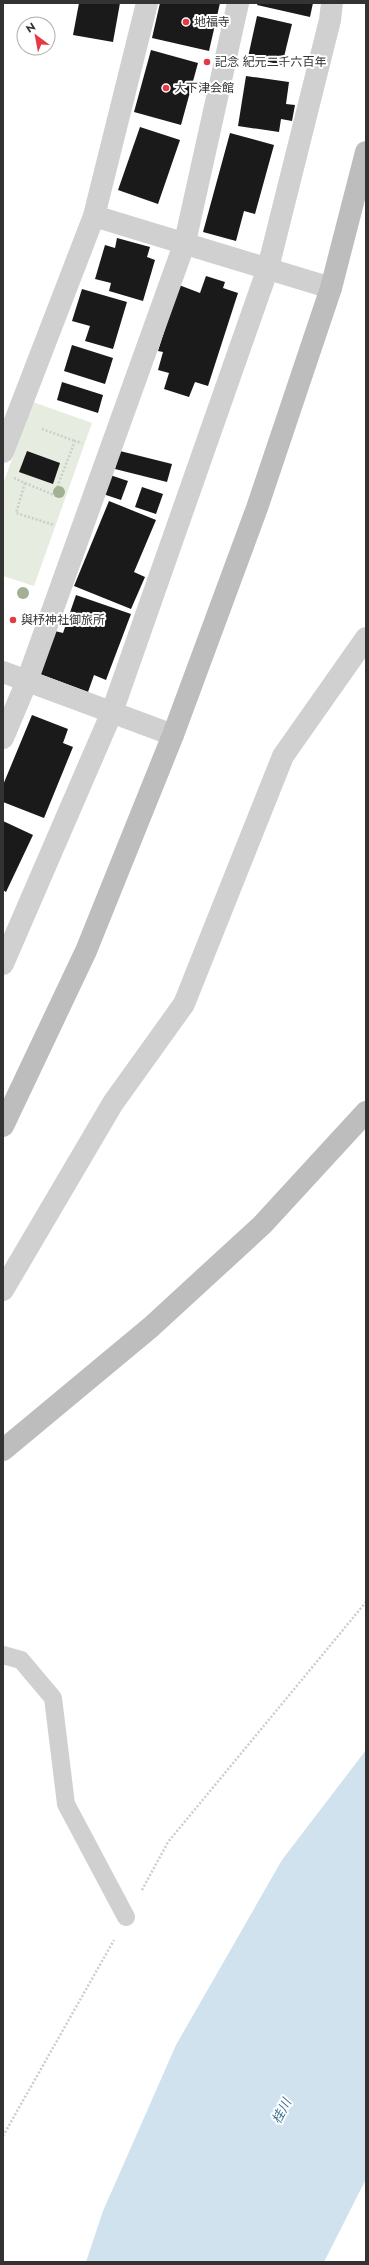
<svg xmlns="http://www.w3.org/2000/svg" width="369" height="2265" viewBox="0 0 369 2265" font-family="Jost,'Noto Sans JP',sans-serif">
	<style>
		.green { fill: #e6ecdf }
		.water { fill: #cfe2ee }
		.building { fill: #1a1a1a }
		.lines { fill: none; stroke-linecap: round; stroke-linejoin: round }
		.path { stroke: #cdcdcd; stroke-width: 2.5; stroke-dasharray: 2 2; stroke-linecap: butt }
		.lane { stroke: #d0d0d0; stroke-width: 18 }
		.street { stroke: #d0d0d0; stroke-width: 22 }
		.secondary { stroke: #bdbdbd; stroke-width: 22 }
		.tree { fill: #a2b095 }
		.poi-dot { fill: #e63946; stroke: #fff; stroke-width: 1.5 }
		.labels { text-anchor: middle; stroke-width: 4; stroke-linejoin: round; paint-order: stroke }
		.poi-label { font-size: 12px; fill: #333; stroke: #fff; text-anchor: start }
		.water-label { font-size: 13px; font-style: italic; fill: #3f7597; stroke: #fff }
	</style>
	<rect width="100%" height="100%" fill="#fff"/>
	<polygon class="green" points="33,402 92,423 34,586 3,576 3,484"/>
	<polygon class="water" points="366,1750 366,2179 324,2262 86,2262 103,2211 176,2045 282,1860"/>
	<g class="building">
		<polygon points="79,3 120,3 113,42 73,35"/>
		<polygon points="160,3 220,3 209,51 152,38"/>
		<polygon points="258,3 313,3 310,17 257,5"/>
		<polygon points="257,16 292,24 282,65 248,57"/>
		<polygon points="151,50 198,63 181,125 134,112"/>
		<polygon points="246,76 289,82 286,104 295,105 292,121 281,119 279,132 238,126"/>
		<polygon points="140,127 180,140 158,204 118,190"/>
		<polygon points="230,133 274,145 255,214 244,211 236,241 203,232"/>
		<polygon points="117,238 150,247 147,257 155,260 143,301 109,291 111,283 95,279 105,245 115,248"/>
		<polygon points="206,276 225,282 223,288 238,293 208,386 195,382 189,397 164,389 169,373 158,370 163,352 158,351 179,285 200,293"/>
		<polygon points="82,289 127,302 113,349 85,341 90,326 72,321"/>
		<polygon points="72,345 113,358 105,384 64,371"/>
		<polygon points="62,382 103,395 98,413 57,400"/>
		<polygon points="27,451 60,463 53,484 19,472"/>
		<polygon points="120,451 172,464 167,482 115,469"/>
		<polygon points="110,475 128,481 121,500 103,494"/>
		<polygon points="142,487 163,494 156,514 135,507"/>
		<polygon points="109,501 156,520 134,572 145,577 131,609 74,586"/>
		<polygon points="76,595 131,614 106,680 94,675 88,692 40,674 55,631 63,633"/>
		<polygon points="32,715 68,729 63,743 73,747 44,818 3,802 3,785"/>
		<polygon points="3,821 33,835 6,892 3,890"/>
	</g>
	<g class="lines">
		<g class="path">
			<polyline points="42,429 75,441"/>
			<polyline points="14,478 25,483 16,513 54,525"/>
			<polyline points="25,483 54,495 75,441 82,443"/>
			<polyline points="142,1890 168,1842 366,1602"/>
			<polyline points="3,2136 114,1940"/>
		</g>
		<polyline class="lane" points="3,1655 21,1660 53,1698 66,1804 126,1917"/>
		<g class="street">
			<polyline points="94,216 331,288"/>
			<polyline points="3,452 94,216 147,3"/>
			<polyline points="3,672 173,735"/>
			<polyline points="3,738 27,681 185,242 238,3"/>
			<polyline points="3,964 112,712 268,268 330,20 332,3"/>
			<polyline points="3,1290 113,1103 184,1004 283,756 366,638"/>
		</g>
		<g class="secondary">
			<polyline points="3,1126 86,951 173,735 257,508 331,288 366,152"/>
			<polyline points="3,1450 151,1327 262,1225 366,1112"/>
		</g>
	</g>
	<g class="tree">
		<circle cx="59" cy="492" r="6"/>
		<circle cx="23" cy="593" r="6"/>
	</g>
	<g class="poi-dot">
		<circle cx="186" cy="22" r="4"/>
		<circle cx="207" cy="62" r="4"/>
		<circle cx="166" cy="88" r="4"/>
		<circle cx="13" cy="620" r="4"/>
	</g>
	<g class="labels">
		<g class="poi-label">
			<text x="194" y="26">地福寺</text>
			<text x="215" y="66">記念 紀元二千六百年</text>
			<text x="174" y="92">大下津会館</text>
			<text x="21" y="624">與杼神社御旅所</text>
		</g>
		<g class="water-label">
			<text transform="translate(281 2111) rotate(-63)" y="5">桂川</text>
		</g>
	</g>
	<rect width="369" height="2265" fill="none" stroke="#333333" stroke-width="8"/>
	<g transform="translate(36 36) rotate(328)"><circle r="19" fill="#ffffff" stroke="#adadad"/>
	<path d="M0-3L7 15L0 10L-7 15Z" fill="#e63946"/>
	<text y="-6" font-size="11" font-weight="bold" text-anchor="middle" fill="#333333">N</text>
	</g>
</svg>
